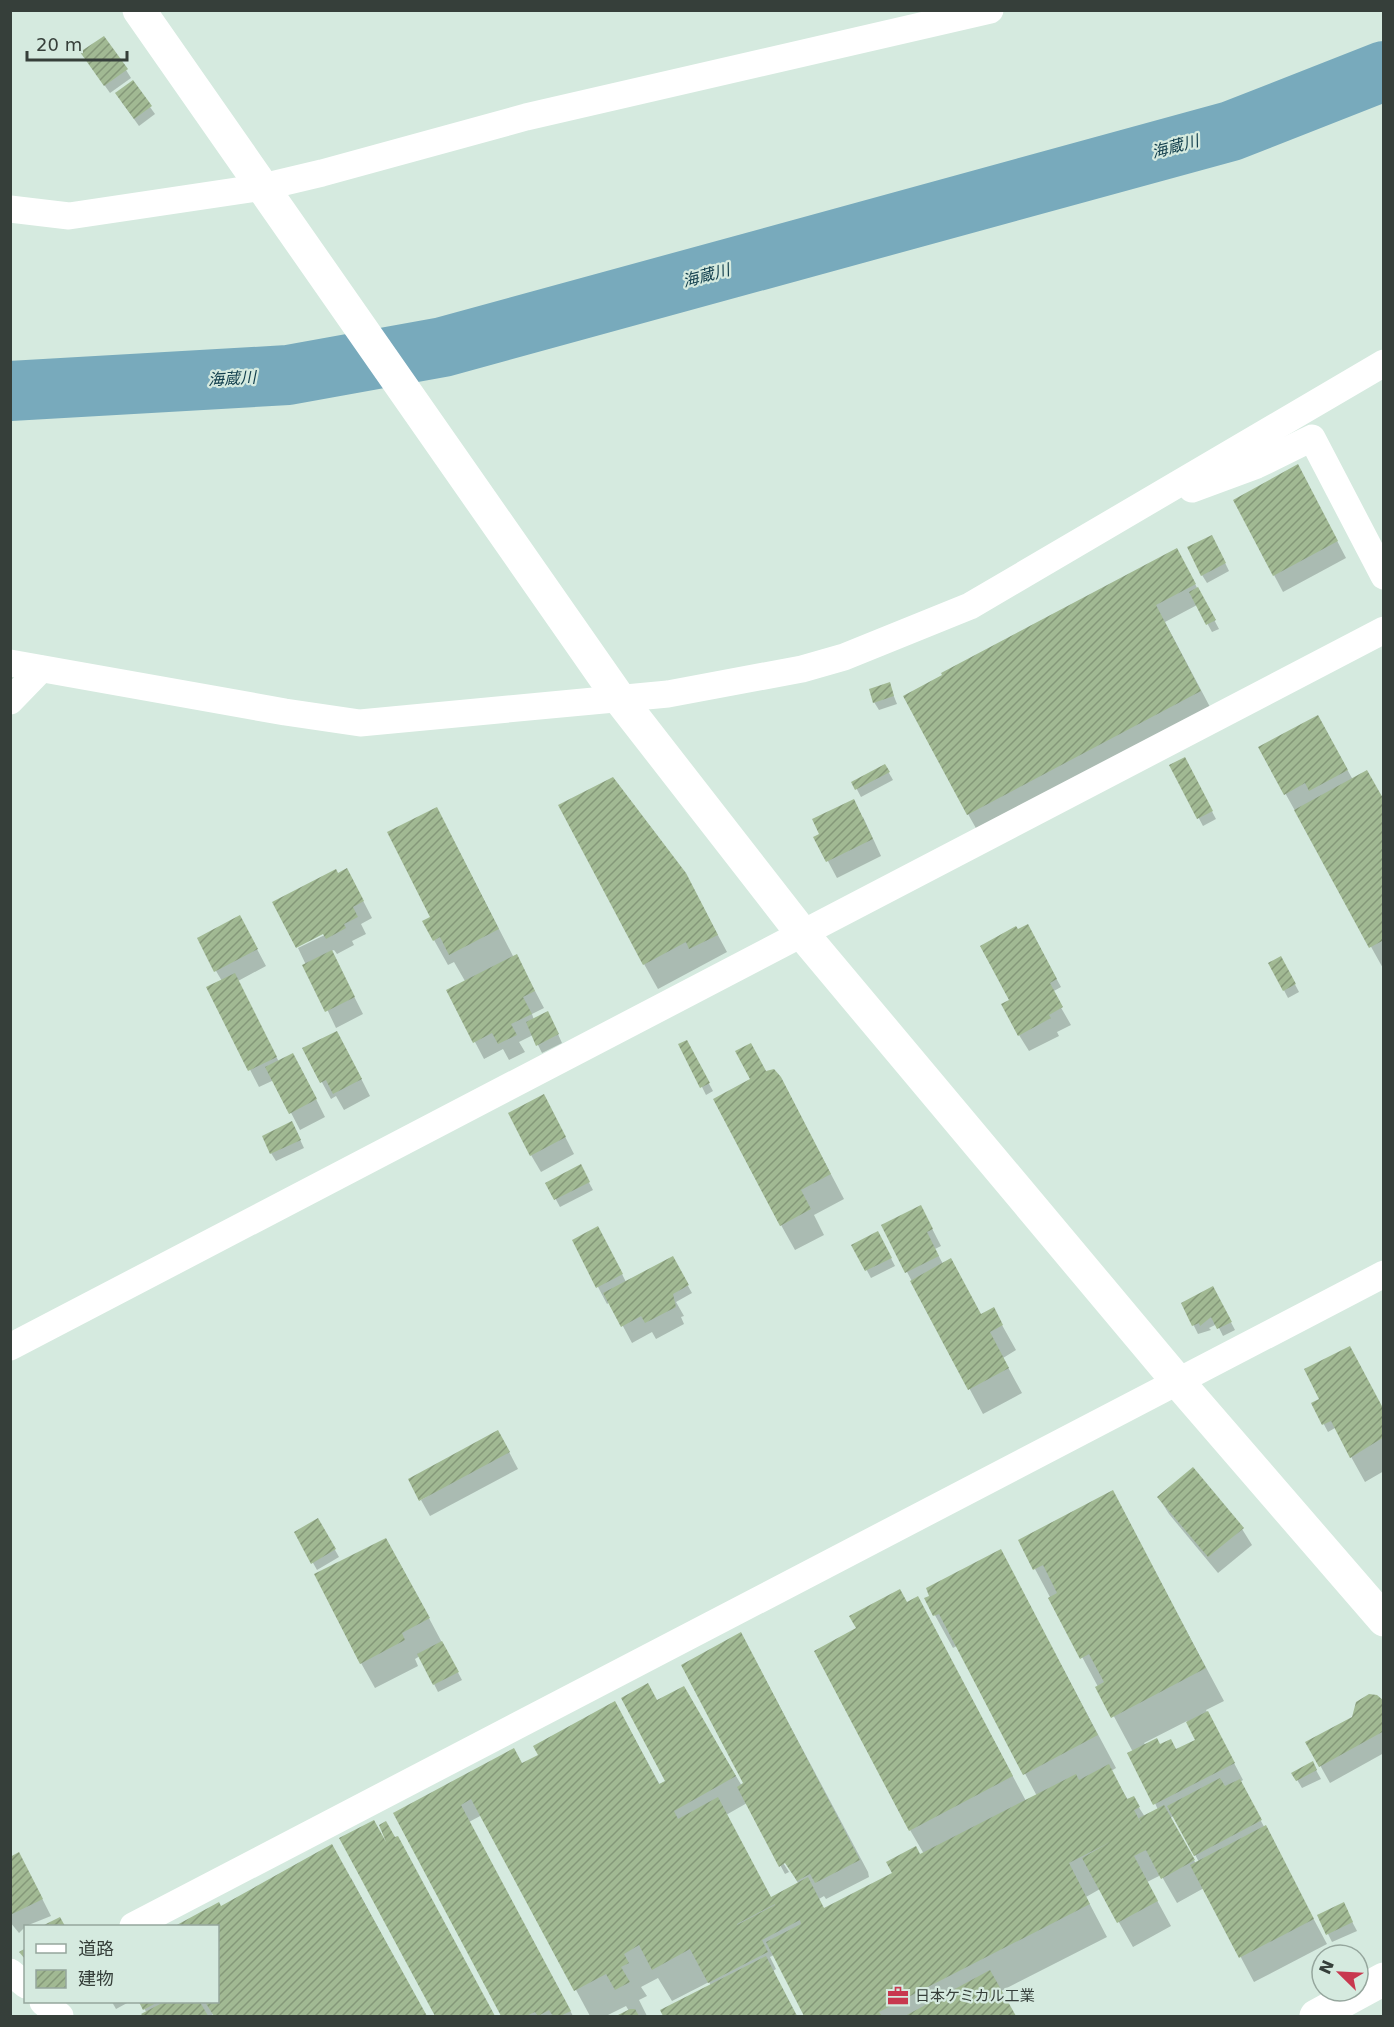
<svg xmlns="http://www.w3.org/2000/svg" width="1394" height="2027" viewBox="0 0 1394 2027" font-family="'DejaVu Sans','Noto Sans JP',sans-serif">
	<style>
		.shadow { fill: #0003; fill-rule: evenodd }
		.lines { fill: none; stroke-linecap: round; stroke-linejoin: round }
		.river { stroke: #78aabc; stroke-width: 60 }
		.building { fill: url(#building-hatch); fill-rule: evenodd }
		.street { stroke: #fff; stroke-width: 27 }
		.secondary { stroke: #fff; stroke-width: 33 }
		.highway { stroke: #fff; stroke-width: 33 }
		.labels { text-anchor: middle; stroke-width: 4.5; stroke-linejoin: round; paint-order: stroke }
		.poi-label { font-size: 15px; fill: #363f3a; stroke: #d5eadf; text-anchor: start }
		.water-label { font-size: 16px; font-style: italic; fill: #113e4c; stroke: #d5eadf }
	</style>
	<defs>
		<pattern id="building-hatch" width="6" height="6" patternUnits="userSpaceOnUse" patternTransform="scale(1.5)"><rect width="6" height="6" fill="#a1b993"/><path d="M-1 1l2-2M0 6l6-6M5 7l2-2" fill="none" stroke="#849879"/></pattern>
	</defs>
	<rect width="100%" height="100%" fill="#d5eadf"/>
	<g class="shadow">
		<polygon points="87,60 126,70 131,78 110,93"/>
		<polygon points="121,101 150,107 155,114 139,126"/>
		<polygon points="1307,483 1346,558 1283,592 1274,575"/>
		<polygon points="1216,544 1229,571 1207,583 1202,575"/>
		<polygon points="1186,567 1219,629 1212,632 1197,605 1165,622 1219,724 982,839 968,814"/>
		<polygon points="889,684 897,704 879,710 874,702"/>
		<polygon points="1327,733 1353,780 1384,801 1384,970 1260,748"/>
		<polygon points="1184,759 1216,819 1203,826 1171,766"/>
		<polygon points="885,766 893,780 861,797 853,782"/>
		<polygon points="863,817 881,856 837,878 815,837"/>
		<polygon points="450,834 513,956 525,972 544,1008 532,1014 534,1020 552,1021 562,1043 542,1053 533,1035 519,1042 525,1052 509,1060 503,1049 484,1059 448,991 465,981 454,962 448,965 434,940 432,918"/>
		<polygon points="685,874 727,952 658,989 644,964"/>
		<polygon points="356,887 372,918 361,924 366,934 352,941 354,945 337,954 334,950 331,951 363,1014 336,1028 298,948 331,932"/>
		<polygon points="1028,926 1061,987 1052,992 1071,1025 1057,1032 1059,1036 1029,1051 1019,1035 1011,1001 1022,939"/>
		<polygon points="249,934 266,966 238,981 279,1062 302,1071 325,1117 300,1130 274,1080 259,1087 208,988 222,981 216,971"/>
		<polygon points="1281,958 1299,992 1288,998 1270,963"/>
		<polygon points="686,1042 713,1091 706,1095 702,1087"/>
		<polygon points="304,1049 346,1049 370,1096 344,1110 336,1096 331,1099"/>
		<polygon points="766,1073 791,1098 844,1199 814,1215 824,1235 795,1250 781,1225"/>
		<polygon points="553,1113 574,1154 541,1172 531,1155"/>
		<polygon points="296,1131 304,1148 276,1161 271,1153"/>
		<polygon points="580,1166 593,1190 560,1207 547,1183"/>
		<polygon points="921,1207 941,1246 935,1249 943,1264 981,1316 993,1309 1016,1350 1003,1358 1022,1393 983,1414 907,1272"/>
		<polygon points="574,1240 607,1244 626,1282 672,1258 692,1293 676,1302 684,1316 681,1317 684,1324 656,1339 652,1332 632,1343 610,1302 607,1304 598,1287"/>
		<polygon points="882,1241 895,1266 871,1278 853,1245"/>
		<polygon points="1217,1296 1235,1330 1223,1336 1217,1324 1209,1328 1211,1330 1198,1334 1183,1304"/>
		<polygon points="1313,1404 1384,1410 1384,1471 1365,1482 1335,1428 1328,1432"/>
		<polygon points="507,1448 518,1469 430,1516 421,1500"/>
		<path d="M1112 1492 1224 1701 1206 1710 1243 1780 1240 1782 1327 1944 1254 1982 1204 1888 1177 1903 1161 1875 1147 1882 1171 1926 1133 1947 1100 1889 1086 1897 1107 1937 1001 1991 1015 2016H806L774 1955 770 1957 776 1969 773 1971 797 2016H665L662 2011 711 1986 709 1982 672 2001 658 1978 641 1987 647 1996 639 2000 647 2016H619L629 2011 626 2006 606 2016H590L482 1815 469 1822 573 2016H503L405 1834 540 1755 615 1703 660 1785 667 1782 657 1702 683 1688 748 1796 741 1634 868 1872 869 1877 826 1899 824 1896 819 1899 824 1909 894 1873 924 1854 910 1830 907 1604 918 1598 1026 1801 1037 1796 957 1646 953 1648 926 1599 1000 1551 1116 1768 1111 1771 1128 1800 1133 1798 1145 1817 1158 1810 1133 1752 1035 1569ZM1187 1721 1197 1740 1176 1751 1160 1746H1146L1144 1743ZM747 1803 785 1874 789 1872 780 1858 783 1856 798 1883 771 1898 726 1815ZM1174 1816 1199 1862 1196 1864 1170 1818Z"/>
		<polygon points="1159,1498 1242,1529 1252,1545 1218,1573 1169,1514"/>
		<polygon points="318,1520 339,1557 317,1570 296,1533"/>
		<polygon points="400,1564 462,1680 438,1692 420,1656 415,1659 418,1666 375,1688 361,1663"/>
		<polygon points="1384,1704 1384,1753 1330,1783 1307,1742"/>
		<polygon points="1312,1763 1321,1779 1302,1788 1293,1773"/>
		<polygon points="341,1839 386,1844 411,1863 494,2016 437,2016"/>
		<polygon points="10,1858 28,1871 51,1916 26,1926 19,1933 10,1922"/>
		<polygon points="351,1878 426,2016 215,2016 214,2014 209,2016 145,2016 147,2013 140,2002 218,2002 218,1926 178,1926 218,1904 220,1908"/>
		<polygon points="1347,1912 1357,1931 1332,1942 1319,1916"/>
		<polygon points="112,2002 129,2002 116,2009"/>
	</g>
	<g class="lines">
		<polyline class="river" points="10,391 288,375 443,347 1231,131 1384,71"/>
	</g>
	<g class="building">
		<polygon points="104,36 128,69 104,86 80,52"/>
		<polygon points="133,80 152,106 134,119 115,93"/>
		<polygon points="1298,464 1338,541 1273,576 1233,500"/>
		<polygon points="1212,535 1226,563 1201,576 1187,547"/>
		<polygon points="1177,548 1196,584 1156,605 1201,691 967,815 903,696 942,675 941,673"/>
		<polygon points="1198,587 1216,620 1206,625 1189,592"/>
		<polygon points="890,682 894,696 873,703 869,689"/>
		<polygon points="1318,715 1348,770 1309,791 1305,783 1284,795 1258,747"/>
		<polygon points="1185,757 1213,811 1197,819 1169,765"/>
		<polygon points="885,764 890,772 855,790 851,782"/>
		<polygon points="1367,770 1384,800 1384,940 1369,948 1294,810"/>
		<polygon points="613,777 686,873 718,935 689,949 686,942 643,965 558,805"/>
		<polygon points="854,799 873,839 826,862 813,837 819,834 812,819"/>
		<polygon points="437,807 499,929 449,955 440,937 433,941 422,921 430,917 387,832"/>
		<polygon points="347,868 364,901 353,907 358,917 344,924 346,928 326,939 323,934 296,948 272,902 336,869 338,873"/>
		<polygon points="240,915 258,949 214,972 197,938"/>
		<polygon points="1028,924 1057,979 1050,983 1063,1007 1049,1015 1051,1018 1018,1036 1001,1004 1009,1000 980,946 1016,926 1018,929"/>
		<polygon points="332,950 355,997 325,1012 302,965"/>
		<polygon points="517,954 535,991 523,997 532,1014 511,1024 517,1035 498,1044 492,1033 473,1043 446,990"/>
		<polygon points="1281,956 1296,984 1283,991 1268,963"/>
		<polygon points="235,973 277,1057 248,1071 206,987"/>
		<polygon points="548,1011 559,1034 536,1046 526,1022"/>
		<polygon points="337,1031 362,1079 333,1094 326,1080 320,1083 302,1048"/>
		<polygon points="687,1040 710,1083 700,1088 678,1044"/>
		<polygon points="751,1043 766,1071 774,1069 781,1077 831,1174 801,1190 811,1209 780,1226 713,1099 750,1079 735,1051"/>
		<polygon points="293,1053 317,1099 289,1114 265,1067"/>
		<polygon points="544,1094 566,1137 530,1156 508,1113"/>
		<polygon points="292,1121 301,1140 270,1154 262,1136"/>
		<polygon points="581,1164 590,1182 554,1200 545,1183"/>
		<polygon points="921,1205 933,1229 927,1232 939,1256 905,1273 881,1225"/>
		<polygon points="598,1226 623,1274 596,1288 572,1240"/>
		<polygon points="878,1231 892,1258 865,1271 851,1245"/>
		<polygon points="673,1256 689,1285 673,1294 676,1307 645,1323 641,1316 621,1327 603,1293"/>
		<polygon points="951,1258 981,1314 994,1307 1003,1325 990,1332 1009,1368 968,1390 910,1281"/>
		<polygon points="1213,1286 1232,1322 1217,1329 1211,1317 1200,1326 1199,1323 1192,1326 1181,1303"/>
		<polygon points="1350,1346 1384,1410 1384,1437 1350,1458 1331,1421 1322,1425 1311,1403 1319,1399 1304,1369"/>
		<polygon points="498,1430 510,1452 419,1501 408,1479"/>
		<polygon points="1193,1467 1244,1528 1208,1557 1157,1497"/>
		<polygon points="1113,1490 1206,1668 1111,1718 1095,1687 1104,1682 1089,1654 1080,1659 1048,1598 1057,1593 1043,1565 1033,1570 1018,1540"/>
		<polygon points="318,1518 336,1549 311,1564 294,1532"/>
		<polygon points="386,1538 430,1618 402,1633 405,1640 360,1664 314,1574"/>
		<polygon points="1001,1549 1098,1735 1023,1775 939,1614 933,1616 924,1598 929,1596 926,1588"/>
		<polygon points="900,1589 907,1602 918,1596 1013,1776 909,1831 814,1651 856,1628 849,1616"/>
		<polygon points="741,1632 860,1860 815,1883 810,1874 797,1881 785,1863 779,1867 737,1787 743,1783 681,1665"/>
		<polygon points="442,1641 459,1672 433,1685 417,1654"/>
		<path d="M648 1683 657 1700 684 1686 736 1776 674 1811 678 1819 718 1797 771 1897 808 1877 824 1908 892 1873 886 1862 916 1846 920 1854 1076 1774 1079 1780 1109 1764 1127 1799 1134 1796 1140 1807 1134 1810 1142 1825 1139 1818 1164 1805 1195 1860 1161 1879 1146 1850 1134 1856 1158 1901 1117 1923 1082 1858 1112 1841 1069 1863 1090 1904 879 2012 882 2016H804L766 1942 801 1924 800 1920 762 1940 768 1952 708 1983 690 1949 652 1970 639 1945 624 1954 629 1963 621 1967 630 1982 615 1990 606 1974 574 1991 471 1799 461 1805 571 2011 560 2016H553L549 2010 538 2016 535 2012 526 2016H501L393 1813 514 1748 522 1763 538 1755 533 1746 615 1701 659 1784 665 1781 621 1698ZM775 1904V1905L737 1925V1924Z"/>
		<polygon points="1369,1694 1377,1695 1384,1701 1384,1731 1319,1767 1305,1742 1352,1717 1356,1702"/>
		<polygon points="1208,1711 1235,1763 1153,1805 1127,1753 1157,1738 1160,1744 1171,1739 1176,1749 1195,1740 1186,1722"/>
		<polygon points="1313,1761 1317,1770 1296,1781 1291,1773"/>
		<polygon points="1220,1778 1225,1786 1240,1779 1262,1820 1194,1856 1167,1806"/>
		<polygon points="374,1820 386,1842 379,1825 386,1821 395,1837 398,1836 495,2016 435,2016 339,1838"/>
		<polygon points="1266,1825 1314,1919 1239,1958 1190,1865"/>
		<polygon points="332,1844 427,2016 214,2016 205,2002 218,2002 218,1926 175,1926 219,1902 221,1906"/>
		<polygon points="19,1852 43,1899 10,1915 10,1857"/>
		<polygon points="1344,1902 1353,1922 1326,1935 1317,1915"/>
		<polygon points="60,1917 65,1926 42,1926"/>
		<polygon points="26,1948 26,1960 19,1952"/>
		<polygon points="766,1956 797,2016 663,2016 660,2010"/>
		<polygon points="990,1970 1016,2016 905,2016"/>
		<polygon points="139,2002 158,2002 143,2010"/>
		<polygon points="164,2002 200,2002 208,2016 143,2016 141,2014"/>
		<polygon points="630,2009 635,2009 639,2016 616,2016"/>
	</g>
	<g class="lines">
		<g class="street">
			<polyline points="10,209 69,216 263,187 322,173 526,117 990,10"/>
			<polyline points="1192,489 1257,465 1312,438 1384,576"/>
			<polyline points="10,663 285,712 360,723 668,694 802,669 844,657 970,606 1384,363"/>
			<polyline points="10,701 41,669"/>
			<polyline points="10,1347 1384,630"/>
			<polyline points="133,1926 1384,1274"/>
			<polyline points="10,1972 26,1985"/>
			<polyline points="43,2002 60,2016"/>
		</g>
		<polyline class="secondary" points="139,10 619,698 801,932 1179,1383 1384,1620"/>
		<polyline class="highway" points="1316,2016 1384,1979"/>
	</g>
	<defs>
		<symbol id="office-bare" viewBox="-9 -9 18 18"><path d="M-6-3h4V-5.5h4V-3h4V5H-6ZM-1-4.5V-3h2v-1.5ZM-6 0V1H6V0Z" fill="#c8384f" stroke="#d5eadf" stroke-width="2.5" paint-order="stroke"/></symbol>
	</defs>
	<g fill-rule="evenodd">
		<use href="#office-bare" x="883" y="1981" width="30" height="30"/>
	</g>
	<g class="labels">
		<g class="poi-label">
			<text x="915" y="2001">日本ケミカル工業</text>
		</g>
		<g class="water-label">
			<text transform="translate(1175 146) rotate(-15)" y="6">海蔵川</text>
			<text transform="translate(706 275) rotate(-15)" y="6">海蔵川</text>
			<text transform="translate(232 378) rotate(-3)" y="6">海蔵川</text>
		</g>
	</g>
	<rect width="1394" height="2027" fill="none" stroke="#363f3a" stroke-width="24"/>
	<rect x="24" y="1925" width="195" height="78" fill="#d5eadf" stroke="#95a69d" stroke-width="1.5"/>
	<rect x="36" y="1944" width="30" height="9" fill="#ffffff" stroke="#95a69d" stroke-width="1.5"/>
	<text x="78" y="1955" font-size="18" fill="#363f3a">道路</text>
	<rect x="36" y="1970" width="30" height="18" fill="url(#building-hatch)" stroke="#95a69d" stroke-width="1.5"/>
	<text x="78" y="1985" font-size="18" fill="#363f3a">建物</text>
	<g transform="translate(1340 1973) rotate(294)"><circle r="28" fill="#d5eadf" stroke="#95a69d" stroke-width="1.5"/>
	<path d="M0-4.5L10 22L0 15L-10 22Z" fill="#c8384f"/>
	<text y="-9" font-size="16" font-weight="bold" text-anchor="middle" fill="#363f3a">N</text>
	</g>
	<path d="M27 51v9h100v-9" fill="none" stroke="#363f3a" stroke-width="3"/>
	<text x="36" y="51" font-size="18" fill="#363f3a" stroke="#d5eadf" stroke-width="4.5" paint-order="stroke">20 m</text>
</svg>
